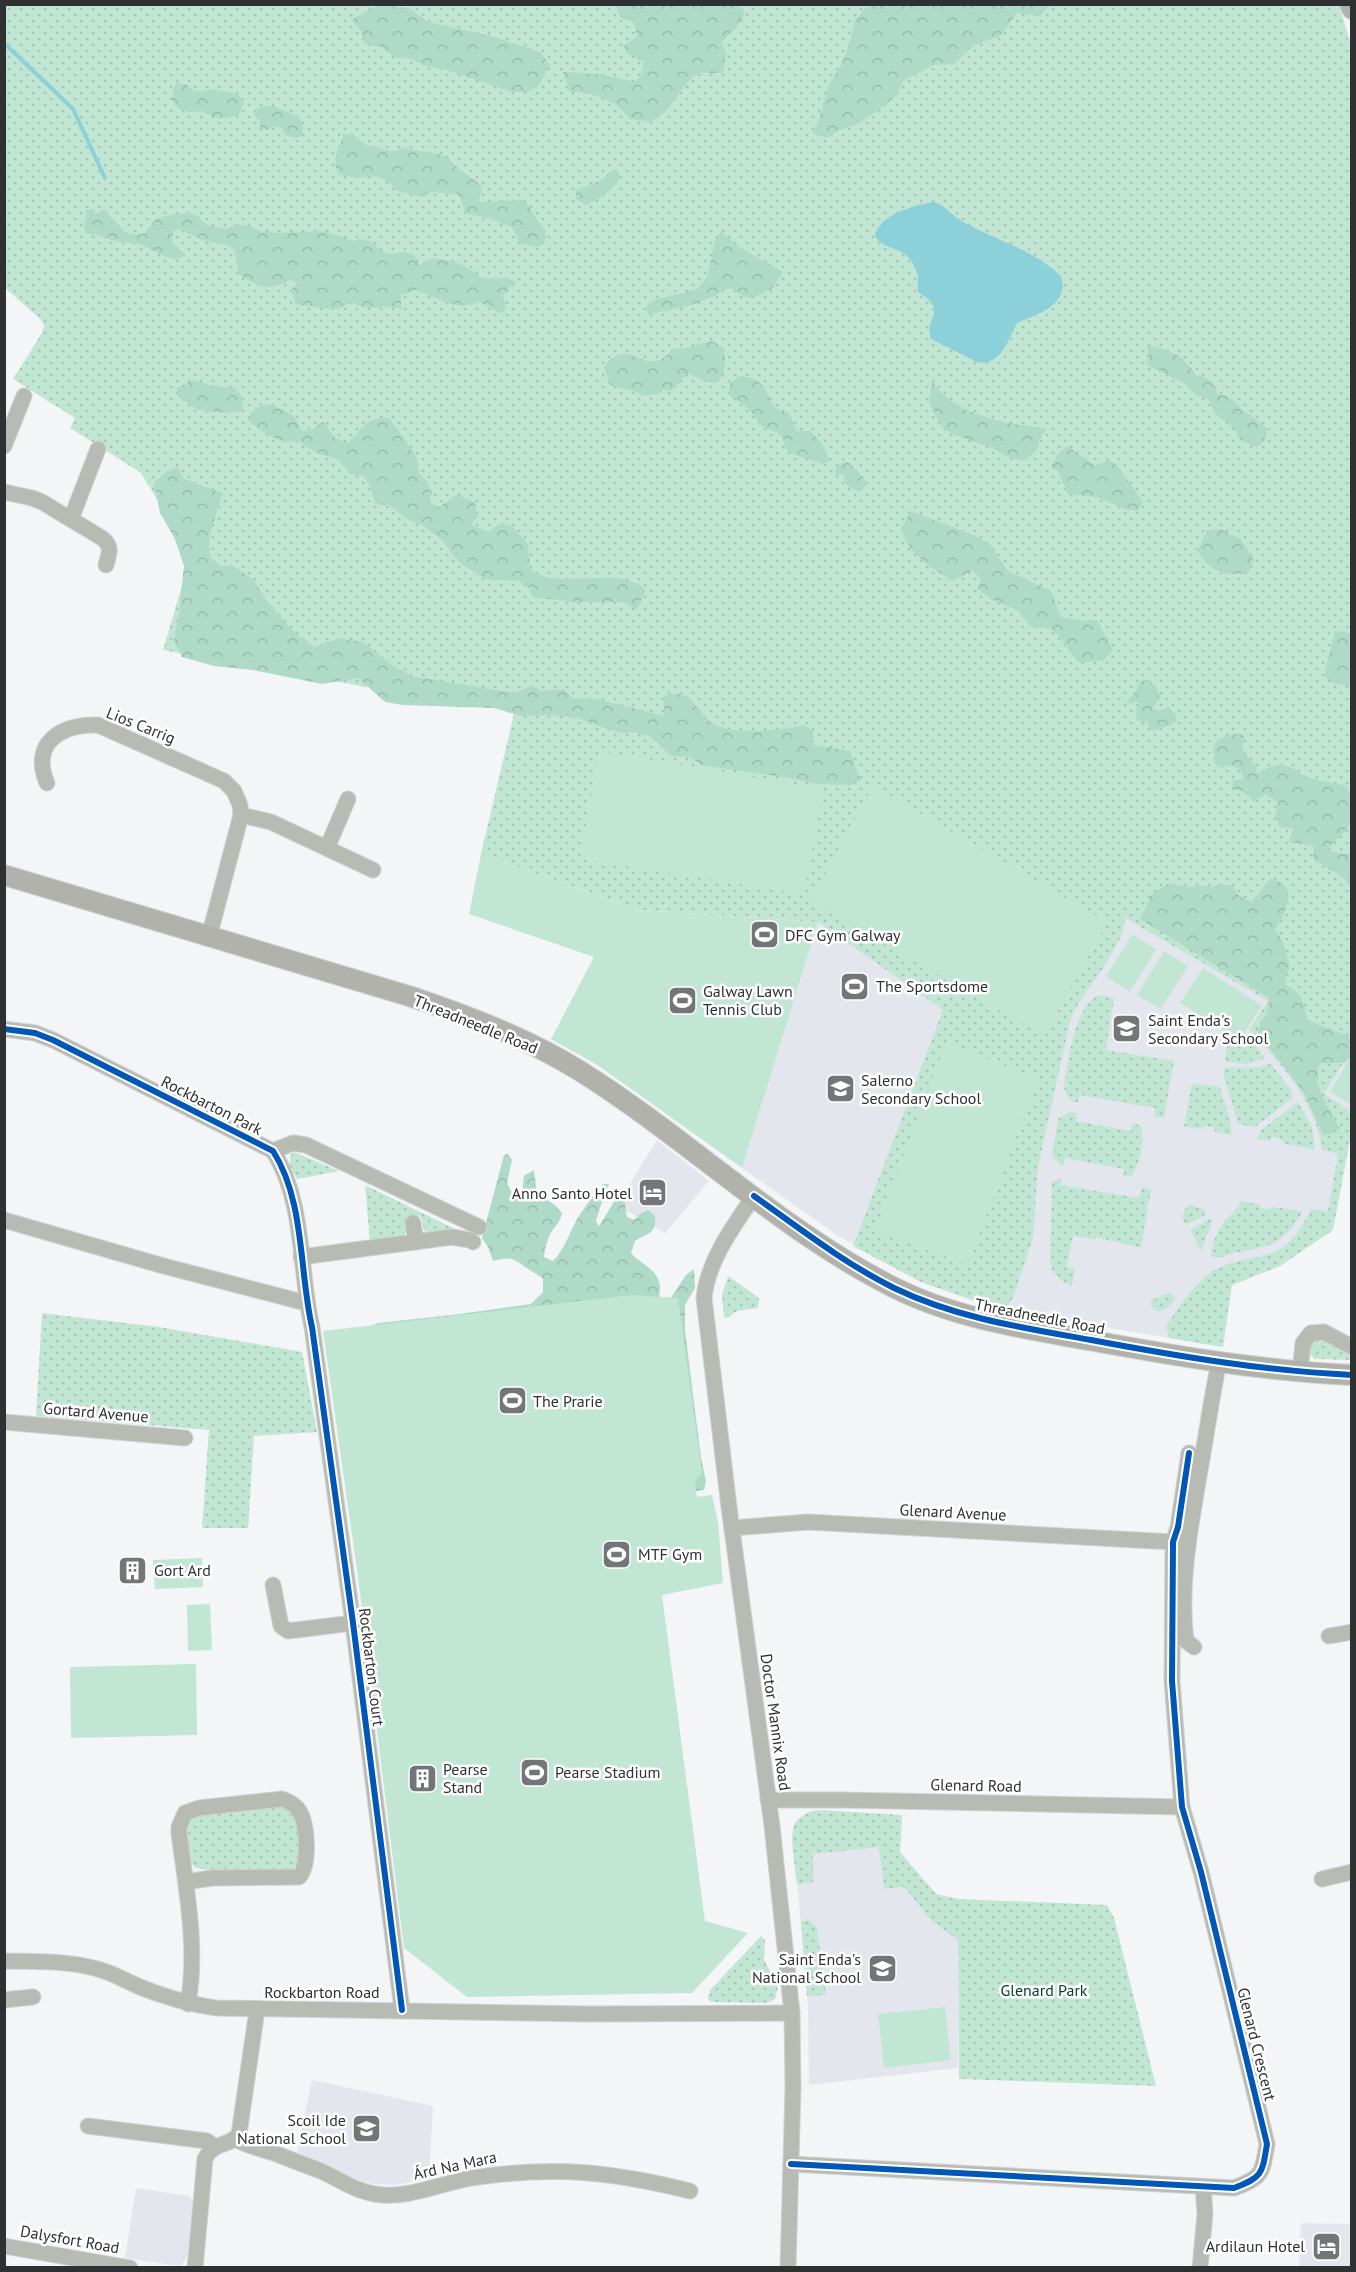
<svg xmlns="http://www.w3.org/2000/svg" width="1356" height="2272" viewBox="0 0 1356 2272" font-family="'PT Sans',sans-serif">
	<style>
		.built { fill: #e3e7ed }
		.green { fill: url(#green-dots) }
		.forest { fill: url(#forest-crowns) }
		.pitch { fill: #c2e6d4 }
		.water { fill: #8cd1da }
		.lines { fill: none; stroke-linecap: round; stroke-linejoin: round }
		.stream { stroke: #8cd1da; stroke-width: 4 }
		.minor-casing { stroke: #d1d2d3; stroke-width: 17 }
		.major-casing { stroke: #d1d2d3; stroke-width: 22 }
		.minor { stroke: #b8bab4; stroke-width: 15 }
		.major { stroke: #b0b2ab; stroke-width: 20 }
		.cycleway-casing { stroke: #fff; stroke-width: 10 }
		.cycleway { stroke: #0057b8; stroke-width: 6 }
		.labels { text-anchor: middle; stroke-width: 5; stroke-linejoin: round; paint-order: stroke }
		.street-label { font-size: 16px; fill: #2f3031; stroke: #fff }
		.poi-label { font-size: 16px; fill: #2f3031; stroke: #fff; text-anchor: start }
		.park-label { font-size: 16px; fill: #00422b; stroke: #fff }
	</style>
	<defs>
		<pattern id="green-dots" width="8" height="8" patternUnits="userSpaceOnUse" patternTransform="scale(1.5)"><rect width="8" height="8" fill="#c2e6d4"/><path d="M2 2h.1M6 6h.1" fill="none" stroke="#a7c6b6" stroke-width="1.8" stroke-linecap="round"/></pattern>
		<pattern id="forest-crowns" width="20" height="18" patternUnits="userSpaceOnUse" patternTransform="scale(1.5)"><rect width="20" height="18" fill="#afdac7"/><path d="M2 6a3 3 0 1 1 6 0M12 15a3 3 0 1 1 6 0" fill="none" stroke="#97bbab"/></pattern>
	</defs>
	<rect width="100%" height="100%" fill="#f3f5f7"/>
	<g class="built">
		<polygon points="875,773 1351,1048 1351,1134 1333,1230 1280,1266 1232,1285 1223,1347 997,1309 921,1282 838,1236 742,1168 818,922 563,883 481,854"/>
		<polygon points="657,1140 709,1181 665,1233 617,1205"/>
		<polygon points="817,1810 902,1815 900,1853 936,1894 958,1899 958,2068 809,2085 808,2008 793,1834 794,1825 797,1820 808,1813"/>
		<polygon points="312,2080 433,2106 429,2178 396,2185 374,2184 356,2180 297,2152"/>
		<polygon points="136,2188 189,2196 193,2201 188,2255 182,2265 178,2266 125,2258"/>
		<polygon points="1301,2223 1351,2224 1351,2267 1299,2267"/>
	</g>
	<g class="green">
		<path d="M4 5H1339L1352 48V1048L1324 1094 1351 1111V1134L1333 1230 1280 1266 1232 1285 1223 1347 1169 1338 1166 1327C1175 1311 1197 1280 1214 1270 1233 1260 1252 1260 1272 1253 1290 1247 1304 1225 1311 1209L1328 1211 1338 1154 1322 1150C1320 1141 1319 1131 1315 1122 1303 1088 1275 1056 1249 1030L1268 1001 1125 918C1125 946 1084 990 1071 1017L1038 1167 1033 1238 1013 1298 1008 1305 997 1309 921 1282 853 1246 943 1010 818 922 639 910 481 854 517 701 377 689 163 650 191 555 141 473 70 428 75 418 13 379 42 333 44 325 38 317 5 288Z"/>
		<path d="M1099 995 1114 998 1106 1050 1174 1061 1164 1118 1154 1117 1155 1108 1080 1095 1078 1102H1073L1065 1092 1064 1084C1069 1060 1074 1005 1099 995Z"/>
		<path d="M1224 1034 1240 1042 1244 1036C1252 1041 1259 1049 1264 1057L1262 1060 1247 1064 1227 1062 1225 1059 1227 1045Z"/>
		<polygon points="1271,1064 1291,1090 1293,1098 1255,1127 1238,1124 1224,1076 1224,1068 1257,1067"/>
		<polygon points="1192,1083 1220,1087 1230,1119 1232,1135 1215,1132 1214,1128 1206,1126 1201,1129 1184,1127"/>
		<polygon points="1298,1102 1312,1127 1315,1150 1283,1143 1281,1139 1273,1137 1270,1141 1257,1139 1261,1130"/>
		<path d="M1070 1112 1077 1114 1076 1121 1131 1131 1132 1123 1141 1126C1145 1141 1140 1163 1132 1176H1123L1124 1169 1065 1158 1063 1167 1052 1156 1058 1119Z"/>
		<polygon points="294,1152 339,1171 297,1179 289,1165 291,1154"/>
		<path d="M1061 1179V1185L1139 1198 1142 1187 1151 1189 1141 1248 1096 1237 1095 1239 1073 1236 1067 1267 1075 1268 1072 1286C1060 1280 1052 1275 1050 1261L1052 1181Z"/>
		<polygon points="365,1185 455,1229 436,1233 424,1231 421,1217 406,1219 407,1230 402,1237 370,1241"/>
		<path d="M1241 1201 1258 1204 1261 1208 1269 1210 1273 1207 1303 1211C1281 1247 1272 1245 1234 1253 1225 1255 1220 1259 1211 1257 1211 1247 1218 1228 1225 1220 1232 1213 1237 1210 1241 1201Z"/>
		<polygon points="1190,1205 1203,1209 1207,1214 1186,1225 1182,1217 1186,1207"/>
		<polygon points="1211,1218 1212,1222 1201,1251 1190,1230"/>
		<polygon points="728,1276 759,1298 758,1308 737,1311 727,1318 724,1317 722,1295"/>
		<path d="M1169 1293 1176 1298C1170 1308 1157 1319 1150 1303L1152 1300Z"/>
		<polygon points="42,1313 159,1327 302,1352 317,1432 254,1436 248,1528 202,1528 209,1430 36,1416"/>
		<polygon points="1317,1337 1351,1352 1351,1360 1315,1359 1309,1354 1308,1344"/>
		<path d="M281 1807C286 1809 291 1811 293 1816 300 1828 303 1859 293 1870H209L196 1868 189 1862 185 1831 192 1817Z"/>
		<path d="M817 1810 902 1815 900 1852 936 1894 958 1899 1107 1905 1114 1918 1156 2086 959 2079 958 1940 931 1920 904 1887 884 1889 879 1847 813 1854V1882L797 1885C796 1871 789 1839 794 1826 797 1817 808 1812 817 1810Z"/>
		<polygon points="809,1920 817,1928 826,1995 807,1996 801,1921"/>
		<polygon points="761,1936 765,1940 764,1959 778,1988 775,1999 767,2003 711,2002 708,1999 710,1990"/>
	</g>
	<g class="forest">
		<polygon points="378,5 409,8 428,22 491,36 540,52 550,65 538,87 526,92 512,92 447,70 426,66 408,58 396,58 381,47 365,44 361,30 351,20"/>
		<polygon points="616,5 739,5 745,13 736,28 721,42 726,52 723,73 698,73 686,84 666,111 651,122 630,119 616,104 591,94 569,91 563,72 598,74 635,82 641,76 644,61 628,54 624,46 637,36 634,22 620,17"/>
		<polygon points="884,5 884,4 1050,5 1040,16 1017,13 1000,36 975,45 954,64 934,65 904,80 896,95 884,106 858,124 835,132 827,138 813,134 821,113 827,88 841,66 851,39 855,20 866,7"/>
		<polygon points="176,83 186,84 192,90 202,92 210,89 238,94 244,102 239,115 220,119 200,111 190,112 179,109 172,101 173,90"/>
		<polygon points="265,106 274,106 299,117 303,127 302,136 295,138 285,135 282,128 275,126 269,130 260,128 260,120 255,117 255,110"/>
		<path d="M343 134H353L364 144 391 151 405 148 447 156 453 164 482 186 479 202 524 200 545 230 546 239 539 247 520 244 513 228 488 218 465 213 459 194 430 192 421 197 397 191C378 165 363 184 338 174 331 155 340 151 343 134Z"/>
		<path d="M610 171H618L620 178C613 189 598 201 585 205L576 199V190L600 181Z"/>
		<path d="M94 209 95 214 104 209 125 232 137 235 145 233 156 219 175 214 190 213 198 216 207 225 226 229 234 225H244L250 226 259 231 278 233 325 231 353 241C371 235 374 247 388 254L405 252 415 256 416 262 420 265 428 259C448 258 468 264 482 279 493 279 508 275 517 283L509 287 503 295 506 308 501 314 480 302C452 311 441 299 416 290L401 295V309C396 308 391 307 386 307 369 306 368 312 352 302L335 310 295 304 292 289 298 283 290 280C269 292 257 287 239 274L235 251 228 245 202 240 180 229 173 231 172 244 185 254 180 259C165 259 157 252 144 246 136 242 128 243 120 242 108 239 99 234 87 234L84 229 87 210Z"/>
		<polygon points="721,232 739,247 783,272 773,288 752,298 745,297 733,289 725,289 713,297 685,307 648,314 647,305 654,300 698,289 707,277 716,237"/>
		<path d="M712 341 723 347C726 360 727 373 717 383 706 383 697 377 688 373L671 391 664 389 658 394 643 396 634 391 610 385 604 367C627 337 640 370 661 359 667 356 668 355 671 349L686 348Z"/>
		<path d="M1148 346C1170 349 1184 356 1196 375 1209 377 1214 381 1217 394L1226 396 1238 404 1241 410 1249 414 1268 429 1263 443 1256 447 1241 440 1235 429 1216 414 1208 399 1196 395 1184 383 1147 365Z"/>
		<path d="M740 376C765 378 764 391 776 409L789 413 797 431H811L822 444 830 461 823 464 792 454 785 448 783 438 777 433 759 424C752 409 742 403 729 395L730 383Z"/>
		<path d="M194 380 213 386 235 388C243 396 244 400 242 411L228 413 198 410 178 397 177 388Z"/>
		<path d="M932 381C937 387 942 394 948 399 973 418 1016 426 1047 428L1039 441 1038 448 1027 460 1011 459 992 448 952 434 941 425 934 413 929 400Z"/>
		<path d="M270 404C282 409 298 415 301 430L310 431 323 422 336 439 348 443C364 429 364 417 389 418L407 443 417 459 419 474 427 481 432 493 428 501 439 507 457 495 475 502 477 517 471 525 488 532 501 523 512 526 528 544 530 569C559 593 617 563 646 590L637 610 624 602H576L533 597 529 588 520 581 485 579 460 563 441 539 422 525 409 520 389 505 375 504 371 488 364 476 349 474C338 452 328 460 312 450 307 447 304 444 299 441 278 445 263 433 248 420L255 408Z"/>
		<polygon points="1067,446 1095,465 1109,460 1117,465 1143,502 1138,511 1122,508 1097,497 1068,494 1057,470 1052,468 1057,455"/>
		<polygon points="848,462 863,477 867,484 861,491 853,490 845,483 844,474 836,476 835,470 840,464"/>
		<path d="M178 467 184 479 222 493C217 519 207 528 210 557L221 566 231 565 253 579 267 601 292 630 314 647 340 638 363 642 392 665 411 676 514 693 532 686 542 691 564 689 572 698 597 699 664 716V696C697 685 695 719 720 727 739 734 784 730 804 725L813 731V745L850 751 860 780 851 785 818 784 790 778 701 765 691 757 672 756 649 736 635 732 623 733 608 729 578 718 553 715 521 716 494 708 403 705 385 702 358 678 322 684 253 670 214 666 182 657 174 640 179 612 184 566 175 539 160 513 154 483 167 471Z"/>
		<path d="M911 511 976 536 990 545 1008 571 1051 591 1061 617 1086 621 1097 620 1113 650 1104 660 1080 663C1067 652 1064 637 1049 627L1037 628 1029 625 1018 610 990 599 978 589 981 579 972 571 952 581C929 565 911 557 901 529Z"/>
		<path d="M1221 529 1232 536 1240 538 1254 560 1248 573C1226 577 1208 571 1198 551L1207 530Z"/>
		<polygon points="1335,631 1347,632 1351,635 1351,687 1334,683 1324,676"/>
		<polygon points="1148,680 1156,686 1160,698 1152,709 1155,712 1169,707 1177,717 1175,723 1154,731 1149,728 1148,722 1137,720 1136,709 1139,704 1136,702 1131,704 1127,701 1135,692 1140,681"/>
		<path d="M1235 734 1245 735 1242 749 1256 767 1257 773 1279 764 1290 767 1306 777 1346 786C1351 795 1352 799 1352 809 1352 831 1340 834 1328 849 1337 855 1342 852 1351 856V887L1341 876 1313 859 1314 846 1289 842 1293 828 1280 827 1275 815 1278 803 1266 794 1253 801 1242 791 1232 789 1233 780 1244 779 1240 769 1230 765 1221 768 1215 764 1213 748 1218 739Z"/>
		<path d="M1270 879 1281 882 1288 890C1289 906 1284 916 1275 930L1283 941 1290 967 1285 977 1286 985C1303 994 1304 1001 1307 1020L1348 1036 1351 1040V1057L1344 1063H1320C1310 1085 1330 1107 1339 1128L1330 1134 1323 1135 1304 1093 1258 1033 1261 1021 1267 1014 1269 998 1140 919 1146 908 1150 896 1169 883 1185 887 1232 885 1239 896 1252 902Z"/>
		<path d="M508 1154 512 1160 507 1183 512 1193H522L524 1176 534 1170 537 1194 555 1205 562 1213C560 1222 557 1224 552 1231 547 1239 545 1249 544 1257L553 1261C564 1250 568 1236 575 1223 582 1209 594 1196 603 1184H609L605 1192 596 1221 599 1226 617 1197 624 1198 627 1217 634 1220 640 1214 648 1210 655 1216C657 1234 647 1233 635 1241L631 1253C640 1264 658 1269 660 1286 660 1291 659 1295 660 1300L670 1299 686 1275 694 1269 695 1288 685 1305V1330L701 1458 706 1481 704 1490 695 1491 368 1327 378 1323 452 1315 531 1304 543 1292V1279C539 1275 534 1273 530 1270 514 1260 513 1255 493 1261L488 1247 482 1238 504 1155Z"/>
	</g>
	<g class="pitch">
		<polygon points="599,751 823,789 804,894 580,859"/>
		<polygon points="873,786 1107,922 1044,1036 810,901"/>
		<polygon points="481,854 639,910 818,922 742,1168 599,1066 551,1039 594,957 469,914"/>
		<polygon points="1132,934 1156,949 1130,992 1106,977"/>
		<polygon points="1164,951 1188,966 1161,1009 1137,995"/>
		<polygon points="1203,968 1262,1006 1239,1040 1180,1003"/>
		<polygon points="946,1043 1039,1079 967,1265 875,1230"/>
		<polygon points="1349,1059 1351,1061 1351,1105 1330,1092"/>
		<polygon points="631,1295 678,1298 702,1472 695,1482 697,1497 712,1495 718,1522 723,1583 662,1595 705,1921 748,1933 692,1993 467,1997 404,1948 358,1577 323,1331"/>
		<polygon points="202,1558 203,1587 155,1589 153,1560"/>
		<polygon points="210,1604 212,1650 188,1651 187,1605"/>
		<polygon points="196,1664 197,1735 71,1738 70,1667"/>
		<polygon points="945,2007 951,2060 884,2068 878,2014"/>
	</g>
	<path class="water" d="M933 202C945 204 951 215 960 220 993 240 1033 249 1061 276 1070 305 1038 314 1017 323 1009 338 1001 367 977 362L931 339C923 317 950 312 918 292 917 286 919 279 917 273 907 242 886 254 875 236 878 215 915 205 933 202Z"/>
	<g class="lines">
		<polyline class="stream" points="4,43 73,109 105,178"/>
		<defs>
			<g id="minor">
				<polyline points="4,446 24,396"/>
				<path d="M4 492 32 498 42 502 102 538C113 546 109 554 106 565"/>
				<polyline points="71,519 98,449"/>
				<path d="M47 783C30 743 61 724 98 725L224 781 234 791 240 805 241 815 209 937"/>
				<polyline points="241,815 271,822 373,870"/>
				<polyline points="327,848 348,799"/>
				<path d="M4 1029 35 1033 53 1040 273 1151C305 1201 299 1271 312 1327L353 1623 402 2010"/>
				<polyline points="273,1151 293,1143 306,1145 479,1227"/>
				<path d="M754 1196C733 1227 708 1260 704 1298L729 1507 772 1826 792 2013 793 2088 788 2268"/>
				<polyline points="4,1220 160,1265 306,1303"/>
				<polyline points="413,1223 416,1242"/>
				<polyline points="301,1257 452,1237 470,1240 473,1242"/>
				<polyline points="1300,1373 1303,1343 1311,1333 1324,1332 1352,1347"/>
				<polyline points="4,1422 185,1438"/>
				<polyline points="732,1528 808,1522 1173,1542"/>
				<polyline points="273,1585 281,1626 288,1631 353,1623"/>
				<polyline points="1329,1636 1352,1632"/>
				<path d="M1194 1647 1186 1641C1179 1586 1190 1530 1199 1476 1206 1438 1211 1400 1219 1362"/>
				<polyline points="768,1800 842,1800 1182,1807"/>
				<polyline points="1322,1879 1352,1872"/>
				<path d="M186 1882 212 1878 299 1877C310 1865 308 1823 298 1809 294 1804 288 1801 282 1799L199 1808 185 1813 179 1827V1833C186 1889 198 1947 188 2004"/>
				<path d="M4 1961C39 1962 74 1960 107 1972 120 1977 132 1984 145 1989 169 1998 192 2005 217 2008L591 2014 792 2013"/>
				<polyline points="4,2000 33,1997"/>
				<polyline points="88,2126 207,2141 215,2147"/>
				<path d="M235 2139C247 2146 261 2149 274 2153 289 2159 305 2165 321 2171 339 2179 355 2191 375 2194 410 2200 444 2181 478 2177 558 2166 613 2172 690 2191"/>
				<path d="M791 2164 1234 2188C1263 2177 1262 2174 1267 2144L1201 1872 1182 1807 1172 1681 1173 1542 1178 1527 1189 1453"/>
				<polyline points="4,2246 130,2268"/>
				<path d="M195 2268 205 2159C213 2141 230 2147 239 2134L257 2010"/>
				<polyline points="1200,2268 1205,2214 1203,2187"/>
			</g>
			<g id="major">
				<polyline points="1350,4 1352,9"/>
				<path d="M4 875 409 996C468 1016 527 1038 580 1071 687 1138 780 1230 893 1287 954 1318 1022 1328 1088 1340 1176 1356 1263 1371 1352 1375"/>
			</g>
		</defs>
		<use href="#minor" class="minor-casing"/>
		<use href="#major" class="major-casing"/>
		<use href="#minor" class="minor"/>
		<use href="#major" class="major"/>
		<defs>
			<g id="cycleway">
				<path d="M4 1029 35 1033 53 1040 273 1151C305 1201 299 1271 312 1327L353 1623 402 2010"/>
				<path d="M754 1196C799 1228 844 1263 894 1288 956 1318 1024 1328 1091 1340 1177 1356 1264 1371 1352 1375"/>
				<path d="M791 2164 1234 2188C1263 2177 1262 2174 1267 2144L1201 1872 1182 1807 1172 1681 1173 1542 1178 1527 1189 1453"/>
			</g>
		</defs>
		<use href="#cycleway" class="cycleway-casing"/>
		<use href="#cycleway" class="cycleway"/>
	</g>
	<defs>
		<symbol id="stadium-square" viewBox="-11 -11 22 22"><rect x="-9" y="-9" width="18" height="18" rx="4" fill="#747576" stroke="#fff"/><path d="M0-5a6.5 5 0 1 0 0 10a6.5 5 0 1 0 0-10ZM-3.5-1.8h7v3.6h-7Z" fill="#fff"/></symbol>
		<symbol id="school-square" viewBox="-11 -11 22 22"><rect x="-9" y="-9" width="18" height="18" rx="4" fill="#747576" stroke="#fff"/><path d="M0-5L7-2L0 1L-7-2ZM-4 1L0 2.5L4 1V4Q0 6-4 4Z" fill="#fff"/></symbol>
		<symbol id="hotel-square" viewBox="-11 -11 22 22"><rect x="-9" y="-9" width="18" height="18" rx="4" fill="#747576" stroke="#fff"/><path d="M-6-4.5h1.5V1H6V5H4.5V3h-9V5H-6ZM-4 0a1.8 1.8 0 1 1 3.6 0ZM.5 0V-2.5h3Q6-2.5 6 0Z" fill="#fff"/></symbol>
		<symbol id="building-square" viewBox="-11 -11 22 22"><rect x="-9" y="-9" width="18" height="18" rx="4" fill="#747576" stroke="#fff"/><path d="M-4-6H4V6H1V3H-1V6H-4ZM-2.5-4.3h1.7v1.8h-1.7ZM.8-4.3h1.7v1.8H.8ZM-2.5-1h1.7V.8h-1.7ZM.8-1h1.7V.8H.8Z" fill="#fff"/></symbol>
	</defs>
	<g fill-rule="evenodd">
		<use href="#stadium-square" x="748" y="918" width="33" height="33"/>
		<use href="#stadium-square" x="838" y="970" width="33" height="33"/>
		<use href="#stadium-square" x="666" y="984" width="33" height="33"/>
		<use href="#school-square" x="1110" y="1012" width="33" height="33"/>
		<use href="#school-square" x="824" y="1072" width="33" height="33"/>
		<use href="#hotel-square" x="636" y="1176" width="33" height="33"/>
		<use href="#stadium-square" x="496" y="1384" width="33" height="33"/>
		<use href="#stadium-square" x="600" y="1538" width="33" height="33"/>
		<use href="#building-square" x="116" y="1554" width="33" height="33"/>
		<use href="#stadium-square" x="518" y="1756" width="33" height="33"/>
		<use href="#building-square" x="406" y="1762" width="33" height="33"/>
		<use href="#school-square" x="866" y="1952" width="33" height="33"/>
		<use href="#school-square" x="350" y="2112" width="33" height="33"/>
		<use href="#hotel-square" x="1310" y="2230" width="33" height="33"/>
	</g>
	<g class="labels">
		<g class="street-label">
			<text transform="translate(141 725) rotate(22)" y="6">Lios Carrig</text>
			<text transform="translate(476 1024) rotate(22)" y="6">Threadneedle Road</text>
			<text transform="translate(212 1105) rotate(27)" y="6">Rockbarton Park</text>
			<text transform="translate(1040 1316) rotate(11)" y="6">Threadneedle Road</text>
			<text transform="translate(96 1412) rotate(5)" y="6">Gortard Avenue</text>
			<text transform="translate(953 1512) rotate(3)" y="6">Glenard Avenue</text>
			<text transform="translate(372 1667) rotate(83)" y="6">Rockbarton Court</text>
			<text transform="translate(776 1722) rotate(82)" y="6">Doctor Mannix Road</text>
			<text transform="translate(976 1785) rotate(1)" y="6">Glenard Road</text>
			<text x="322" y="1998">Rockbarton Road</text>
			<text transform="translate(1257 2044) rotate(76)" y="6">Glenard Crescent</text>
			<text transform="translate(455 2165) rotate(-12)" y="6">Árd Na Mara</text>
			<text transform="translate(70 2239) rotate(10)" y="6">Dalysfort Road</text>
		</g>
		<g class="poi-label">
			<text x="785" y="941">DFC Gym Galway</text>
			<text x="876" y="992">The Sportsdome</text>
			<text x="703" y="997">Galway Lawn<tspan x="703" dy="18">Tennis Club</tspan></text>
			<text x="1148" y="1026">Saint Enda's<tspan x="1148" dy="18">Secondary School</tspan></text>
			<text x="861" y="1086">Salerno<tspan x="861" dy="18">Secondary School</tspan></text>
			<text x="632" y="1199" text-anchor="end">Anno Santo Hotel</text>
			<text x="533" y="1407">The Prarie</text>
			<text x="638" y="1560">MTF Gym</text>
			<text x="154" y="1576">Gort Ard</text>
			<text x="443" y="1775">Pearse<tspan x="443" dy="18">Stand</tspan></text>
			<text x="555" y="1778">Pearse Stadium</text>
			<text x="861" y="1965" text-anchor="end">Saint Enda's<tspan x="861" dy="18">National School</tspan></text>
			<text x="346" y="2126" text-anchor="end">Scoil Ide<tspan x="346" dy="18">National School</tspan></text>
			<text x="1305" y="2252" text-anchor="end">Ardilaun Hotel</text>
		</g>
		<g class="park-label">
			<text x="1044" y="1996">Glenard Park</text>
		</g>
	</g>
	<rect width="1356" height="2272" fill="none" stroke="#2f3031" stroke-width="12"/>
</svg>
